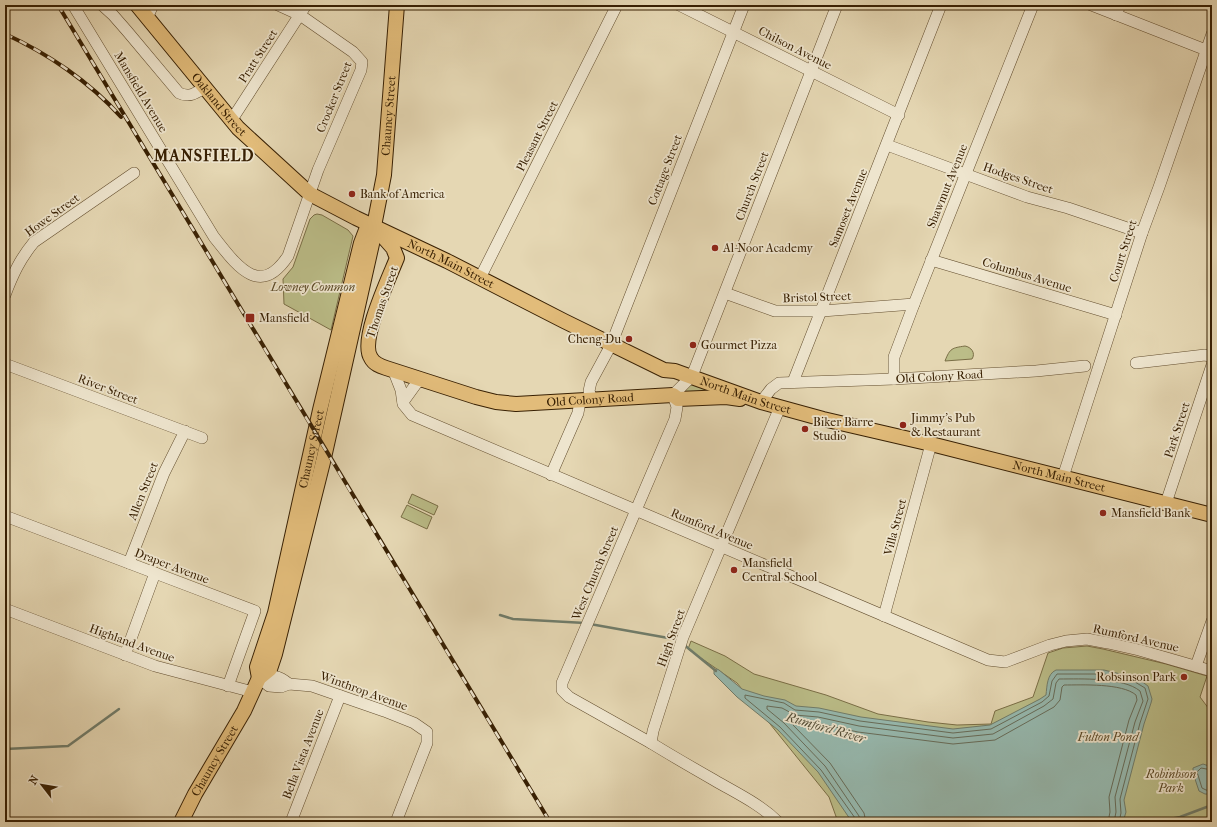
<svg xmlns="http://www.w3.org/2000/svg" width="1217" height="827" viewBox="0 0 1217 827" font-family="'IM FELL French Canon',serif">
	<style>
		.green { fill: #bbbd88; stroke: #7a6e46 }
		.water { fill: #96b9af; stroke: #707c6a }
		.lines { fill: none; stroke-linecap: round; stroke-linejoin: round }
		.shore { stroke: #676c59; stroke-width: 1 }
		.stream { stroke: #707c6a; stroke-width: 2.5 }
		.minor-casing { stroke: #634e2f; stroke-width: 12 }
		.major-casing { stroke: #382003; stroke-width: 16 }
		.minor { stroke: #eee5ce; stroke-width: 11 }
		.major { stroke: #e2bc7a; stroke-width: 14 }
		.rail-casing { stroke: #382003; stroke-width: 4 }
		.rail { stroke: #eee5ce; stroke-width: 2.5; stroke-dasharray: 8; stroke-linecap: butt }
		.poi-dot { fill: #8f2418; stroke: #eee5ce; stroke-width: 1.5 }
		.labels { text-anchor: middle; stroke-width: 3.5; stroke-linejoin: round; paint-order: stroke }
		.street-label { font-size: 12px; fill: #382003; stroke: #eee5ce }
		.poi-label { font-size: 12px; fill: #382003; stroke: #eee5ce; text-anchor: start }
		.park-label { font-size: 12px; font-style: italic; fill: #594724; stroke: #eee5ce }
		.water-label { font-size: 13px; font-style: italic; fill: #544e37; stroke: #eee5ce }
		.district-label { font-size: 16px; font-weight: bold; letter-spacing: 1px; fill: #382003; stroke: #eee5ce }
	</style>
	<rect width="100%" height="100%" fill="#e5d7b3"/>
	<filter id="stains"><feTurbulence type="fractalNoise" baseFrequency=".005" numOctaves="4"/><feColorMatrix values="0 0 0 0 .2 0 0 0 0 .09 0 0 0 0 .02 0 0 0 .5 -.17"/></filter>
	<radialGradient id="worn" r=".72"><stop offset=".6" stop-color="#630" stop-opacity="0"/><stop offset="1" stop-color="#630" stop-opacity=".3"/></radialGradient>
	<g class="green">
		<polygon points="317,214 322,215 348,230 353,236 331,330 284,304 283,279 293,267 310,219 314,215"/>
		<path d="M965 346C971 347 976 353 972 359L945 361C950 348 952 348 965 346Z"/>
		<polygon points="693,381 723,391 677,397"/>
		<polygon points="412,494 438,506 434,515 408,503"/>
		<polygon points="407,505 432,517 427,529 401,517"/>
		<polygon points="691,641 725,656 754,674 826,695 878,714 928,722 957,725 991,724 995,711 1033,697 1048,653 1063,648 1087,646 1103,649 1166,664 1207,676 1200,697 1209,709 1212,724 1212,822 838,822 829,797 737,683 688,649"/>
	</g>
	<g class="water">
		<path d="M717 669 719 670 742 689 764 696 785 700 796 706 819 708 861 717 953 729 990 725 1040 699 1046 695C1047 686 1047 674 1056 670H1104L1137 678 1148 686 1152 699 1151 703 1144 724 1124 800 1126 812 1123 822H852L818 772 778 730 737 697 714 674V670Z"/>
		<polygon points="1203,764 1212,767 1212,781 1210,786 1212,790 1211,794 1205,794 1199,791 1193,773 1193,768"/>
	</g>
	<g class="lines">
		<g class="shore">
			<polyline points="1212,770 1201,768 1197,772 1202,788 1206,790 1212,791"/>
			<polyline points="855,822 855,818 821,770 780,727 745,698 745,695 784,703 795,710 819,712 860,721 953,733 991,729 1042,702 1049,696 1052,681 1057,674 1104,674 1135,682 1145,688 1148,699 1140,723 1120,799 1121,813 1119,822"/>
			<path d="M860 822 859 816 825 766 784 723 767 709V706L782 708 795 715 818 717 859 726 953 738 993 734 1044 706 1053 699 1056 683 1059 679C1081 679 1123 677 1140 691L1143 701 1135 722 1115 797 1116 812 1114 822"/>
			<path d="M866 822 864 813 830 763 793 725 794 722 817 723 858 732 953 744 995 740 1054 707 1060 700 1062 687 1064 685C1082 685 1122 683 1136 695L1137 700 1129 720 1109 797 1110 812 1108 822"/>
		</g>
		<g class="stream">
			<polyline points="500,615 513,619 585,623"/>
			<polyline points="590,624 674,639 679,642"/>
			<polyline points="683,644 716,671"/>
			<polyline points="5,749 68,746 119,709"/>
			<polyline points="1156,822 1180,817 1212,805"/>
		</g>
		<defs>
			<g id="minor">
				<path d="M73 5 214 237C235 263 259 300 288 256L318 170 361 70 362 62 353 52 300 15 278 5"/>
				<path d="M102 5 113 15 127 31 179 93C189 98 196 93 204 88"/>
				<polyline points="679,5 899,115"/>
				<polyline points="1091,5 1206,50"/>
				<polyline points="1116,15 1120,5"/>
				<polyline points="147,18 153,5"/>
				<polyline points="231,121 306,5"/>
				<polyline points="887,145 1027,197 1068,208 1142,233"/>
				<polyline points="931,260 1116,315"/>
				<polyline points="480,278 617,5"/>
				<polyline points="725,293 775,311 822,311 914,304"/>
				<path d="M5 295C13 274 20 259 34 242L134 173"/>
				<polyline points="1136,363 1205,355 1212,357"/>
				<polyline points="5,364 202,438"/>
				<polyline points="394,372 401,390 403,404 412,415 988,660 1005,662 1050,645 1066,641 1087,639 1108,643 1139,650 1212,671"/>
				<polyline points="894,379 894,357 914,304 1033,5"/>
				<polyline points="793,382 941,5"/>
				<polyline points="592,400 589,391 591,382 611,345 744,5"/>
				<polyline points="403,402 416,384 421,380"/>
				<path id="s1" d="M761 402 771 389 779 383 894 379 1036 371 1085 366"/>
				<polyline points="551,475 578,413 580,401"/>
				<polyline points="1063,477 1142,233 1159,187 1212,34"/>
				<polyline points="1166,503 1212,365"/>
				<polyline points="5,516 255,611 228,686"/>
				<polyline points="129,563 164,473 185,431"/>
				<polyline points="5,609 155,666 253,692"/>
				<polyline points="884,616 931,444"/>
				<polyline points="125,655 155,573"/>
				<polyline points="1196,666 1212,621"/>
				<polyline points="259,678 269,686 281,687 289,684 312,686 384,711 414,723 427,732 427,743 396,822"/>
				<path d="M259 678C272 675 278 675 289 684"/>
				<polyline points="651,743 569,697 562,690 562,683 675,419 677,407 673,395 692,376 837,5"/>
				<polyline points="291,822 340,696"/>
				<path d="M778 822C760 804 736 793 714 780 693 768 672 756 651 743L653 731 683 637 780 407"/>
			</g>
			<g id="major">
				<path id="s2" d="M137 5 238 128 310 194 356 218 447 261 564 321 664 370 675 371 761 402 823 419 931 444 1212 515"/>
				<path id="s3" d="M378 231 393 248 397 258C389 278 359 341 371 358 374 364 380 366 386 368L476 397 496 402 516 404 673 395 678 399 726 397 740 399"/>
				<path id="s4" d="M259 678 257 667 275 613 320 410 361 243 366 230 374 226"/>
				<path id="s5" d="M181 822 195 794 244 711 259 678 270 669 275 654 323 462 374 235V226L384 175 397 5"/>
			</g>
		</defs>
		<use href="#minor" class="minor-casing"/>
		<use href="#major" class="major-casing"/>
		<use href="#minor" class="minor"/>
		<use href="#major" class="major"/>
		<defs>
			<g id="rail">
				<path d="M58 5C222 277 385 550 550 822"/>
				<path d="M5 34C47 53 90 82 121 117"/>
			</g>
		</defs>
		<use href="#rail" class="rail-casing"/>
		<use href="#rail" class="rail"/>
	</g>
	<g class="poi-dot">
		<circle cx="352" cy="194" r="4"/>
		<circle cx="715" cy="248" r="4"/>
		<rect x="245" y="313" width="10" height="10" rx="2"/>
		<circle cx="629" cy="339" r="4"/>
		<circle cx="693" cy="345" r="4"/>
		<circle cx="903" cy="425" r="4"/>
		<circle cx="805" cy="429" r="4"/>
		<circle cx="1103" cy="513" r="4"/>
		<circle cx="734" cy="570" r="4"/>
		<circle cx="1184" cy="677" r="4"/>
	</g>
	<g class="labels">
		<g class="street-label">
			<text transform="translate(795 48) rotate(27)" y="4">Chilson Avenue</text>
			<text transform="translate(258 56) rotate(-57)" y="4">Pratt Street</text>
			<text transform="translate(141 92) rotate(59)" y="4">Mansfield Avenue</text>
			<text transform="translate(334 97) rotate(-68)" y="4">Crocker Street</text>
			<text dy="4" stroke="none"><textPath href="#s2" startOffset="129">Oakland Street</textPath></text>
			<text dy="4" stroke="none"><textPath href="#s5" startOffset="745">Chauncy Street</textPath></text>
			<text transform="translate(537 136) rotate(-63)" y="4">Pleasant Street</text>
			<text transform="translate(665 170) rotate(-69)" y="4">Cottage Street</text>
			<text transform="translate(1018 178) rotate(19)" y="4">Hodges Street</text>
			<text transform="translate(752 186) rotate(-69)" y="4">Church Street</text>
			<text transform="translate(947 186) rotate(-68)" y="4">Shawmut Avenue</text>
			<text transform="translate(848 208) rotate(-68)" y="4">Samoset Avenue</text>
			<text transform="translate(52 215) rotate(-36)" y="4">Howe Street</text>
			<text transform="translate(1123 251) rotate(-72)" y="4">Court Street</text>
			<text dy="4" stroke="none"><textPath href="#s2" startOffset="414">North Main Street</textPath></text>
			<text transform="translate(1027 275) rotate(17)" y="4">Columbus Avenue</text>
			<text transform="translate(817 297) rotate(-2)" y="4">Bristol Street</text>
			<text transform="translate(382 302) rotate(-71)" y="4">Thomas Street</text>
			<text dy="4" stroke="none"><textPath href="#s1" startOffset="187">Old Colony Road</textPath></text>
			<text transform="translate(108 389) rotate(21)" y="4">River Street</text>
			<text dy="4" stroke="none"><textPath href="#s2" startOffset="738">North Main Street</textPath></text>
			<text dy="4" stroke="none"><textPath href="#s3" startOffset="367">Old Colony Road</textPath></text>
			<text transform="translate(1177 430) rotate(-72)" y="4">Park Street</text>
			<text dy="4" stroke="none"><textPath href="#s4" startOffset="236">Chauncy Street</textPath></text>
			<text dy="4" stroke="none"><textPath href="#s2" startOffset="1062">North Main Street</textPath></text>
			<text transform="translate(143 491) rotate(-68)" y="4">Allen Street</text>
			<text transform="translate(895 527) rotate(-75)" y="4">Villa Street</text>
			<text transform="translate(712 529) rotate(23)" y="4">Rumford Avenue</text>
			<text transform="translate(172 566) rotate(21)" y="4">Draper Avenue</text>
			<text transform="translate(595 573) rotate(-67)" y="4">West Church Street</text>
			<text transform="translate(671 638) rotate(-70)" y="4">High Street</text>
			<text transform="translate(1136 638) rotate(13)" y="4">Rumford Avenue</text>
			<text transform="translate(132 643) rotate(20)" y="4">Highland Avenue</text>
			<text transform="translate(364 691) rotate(20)" y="4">Winthrop Avenue</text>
			<text transform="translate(303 754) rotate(-69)" y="4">Bella Vista Avenue</text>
			<text dy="4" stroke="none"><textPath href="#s5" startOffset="70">Chauncy Street</textPath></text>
		</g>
		<g class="poi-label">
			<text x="360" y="198">Bank of America</text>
			<text x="723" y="252">Al-Noor Academy</text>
			<text x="259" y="322">Mansfield</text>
			<text x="621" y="343" text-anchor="end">Cheng-Du</text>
			<text x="701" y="349">Gourmet Pizza</text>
			<text x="911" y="422">Jimmy's Pub<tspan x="911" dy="14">&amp; Restaurant</tspan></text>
			<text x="813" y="426">Biker Barre<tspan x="813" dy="14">Studio</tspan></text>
			<text x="1111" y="517">Mansfield Bank</text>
			<text x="742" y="567">Mansfield<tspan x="742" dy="14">Central School</tspan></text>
			<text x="1176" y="681" text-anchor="end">Robsinson Park</text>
		</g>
		<g class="park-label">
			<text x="313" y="291">Lowney Common</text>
			<text x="1108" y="741">Fulton Pond</text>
			<text x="1171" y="778">Robinbson<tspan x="1171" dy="14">Park</tspan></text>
		</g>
		<g class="water-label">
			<text transform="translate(826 727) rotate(16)" y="5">Rumford River</text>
		</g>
		<g class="district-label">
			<text x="204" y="161">MANSFIELD</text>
		</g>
	</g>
	<rect width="1217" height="827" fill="none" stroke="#e5d7b3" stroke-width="20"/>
	<rect x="6" y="6" width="1205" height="815" fill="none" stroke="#382003" stroke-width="2"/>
	<rect x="10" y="10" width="1197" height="807" fill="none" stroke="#382003"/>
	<g transform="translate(42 785) rotate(301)" stroke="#eee5ce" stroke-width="3" paint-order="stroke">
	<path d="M0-3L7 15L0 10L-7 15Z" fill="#382003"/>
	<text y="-6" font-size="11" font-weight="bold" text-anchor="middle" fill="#382003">N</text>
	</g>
	<rect width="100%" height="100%" filter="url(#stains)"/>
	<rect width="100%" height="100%" fill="url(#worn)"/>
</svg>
